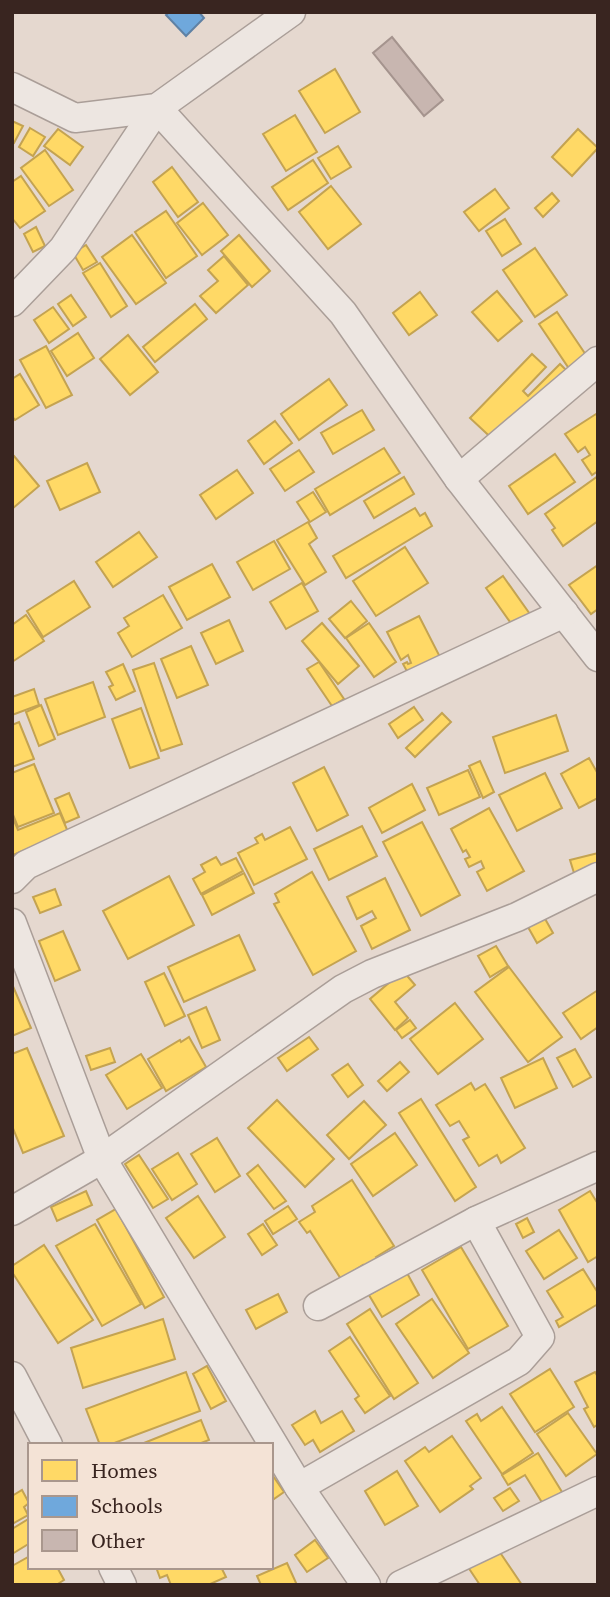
<svg xmlns="http://www.w3.org/2000/svg" width="610" height="1597" viewBox="0 0 610 1597" font-family="'Source Serif 4',serif">
	<style>
		.homes { fill: #ffd966; stroke: #c4a351; stroke-width: 2 }
		.schools { fill: #6fa8dc; stroke: #5f81a4; stroke-width: 2 }
		.building { fill: #c8b6b0; stroke: #a5948e; stroke-width: 2 }
		.lines { fill: none; stroke-linecap: round; stroke-linejoin: round }
		.minor-casing { stroke: #aa9e98; stroke-width: 31 }
		.minor { stroke: #ede6e1; stroke-width: 28 }
	</style>
	<rect width="100%" height="100%" fill="#e5d8cf"/>
	<g class="homes">
		<polygon points="335,69 360,112 325,133 299,91"/>
		<polygon points="295,115 317,152 286,171 263,134"/>
		<polygon points="12,121 23,126 14,143 12,142"/>
		<polygon points="30,128 45,137 33,156 19,147"/>
		<polygon points="58,129 83,147 70,165 44,146"/>
		<polygon points="578,129 598,148 572,176 552,157"/>
		<polygon points="338,146 351,167 331,179 318,158"/>
		<polygon points="45,150 73,190 49,206 21,168"/>
		<polygon points="313,160 328,183 288,210 272,187"/>
		<polygon points="172,167 198,202 178,217 153,182"/>
		<polygon points="21,176 45,211 20,228 12,218 12,182"/>
		<polygon points="331,186 361,224 328,249 299,212"/>
		<polygon points="495,189 509,208 479,231 464,212"/>
		<polygon points="552,193 559,201 543,217 535,208"/>
		<polygon points="203,203 228,235 202,255 177,223"/>
		<polygon points="166,211 197,256 166,278 135,232"/>
		<polygon points="505,219 521,244 502,256 486,231"/>
		<polygon points="36,227 45,246 33,252 24,234"/>
		<polygon points="132,235 166,283 136,304 102,257"/>
		<polygon points="239,235 270,271 252,287 221,251"/>
		<polygon points="86,245 97,262 83,270 73,253"/>
		<polygon points="535,248 567,295 535,317 503,270"/>
		<polygon points="224,256 248,285 216,313 200,296 218,281 208,270"/>
		<polygon points="100,263 127,306 111,317 83,273"/>
		<polygon points="497,291 522,321 498,341 472,312"/>
		<polygon points="420,292 437,315 409,335 393,313"/>
		<polygon points="71,295 86,317 73,326 58,304"/>
		<polygon points="195,304 207,319 155,362 143,347"/>
		<polygon points="53,307 69,329 49,343 34,320"/>
		<polygon points="557,312 588,358 570,370 539,324"/>
		<polygon points="78,333 94,358 67,376 51,351"/>
		<polygon points="128,335 158,372 130,395 100,359"/>
		<polygon points="46,346 72,395 46,408 20,360"/>
		<polygon points="532,354 546,367 523,391 528,396 560,364 569,373 499,445 470,418"/>
		<polygon points="20,374 39,405 15,420 12,416 12,379"/>
		<polygon points="329,379 347,405 299,440 281,414"/>
		<polygon points="362,410 374,430 333,454 321,433"/>
		<polygon points="596,414 598,417 598,471 592,475 582,460 590,455 585,447 578,452 565,434"/>
		<polygon points="275,421 292,443 264,464 248,441"/>
		<polygon points="384,448 400,473 330,515 315,489"/>
		<polygon points="299,450 314,472 285,491 270,469"/>
		<polygon points="555,454 575,482 528,514 509,486"/>
		<polygon points="14,456 39,486 12,509 12,457"/>
		<polygon points="87,463 100,492 60,510 47,481"/>
		<polygon points="237,470 253,493 216,519 200,495"/>
		<polygon points="598,476 598,521 563,546 552,530 555,528 545,514"/>
		<polygon points="404,477 414,494 374,518 364,501"/>
		<polygon points="313,492 326,512 310,522 297,502"/>
		<polygon points="415,508 420,516 425,513 432,526 346,578 333,556"/>
		<polygon points="308,522 317,538 309,544 326,572 305,585 277,540"/>
		<polygon points="139,532 157,557 113,587 96,562"/>
		<polygon points="274,541 290,569 253,590 237,562"/>
		<polygon points="405,547 428,583 376,616 353,581"/>
		<polygon points="212,564 230,597 187,620 169,587"/>
		<polygon points="598,565 598,609 591,614 569,585"/>
		<polygon points="503,576 532,617 515,629 486,588"/>
		<polygon points="74,581 90,607 43,637 27,611"/>
		<polygon points="302,583 318,611 286,629 270,602"/>
		<polygon points="163,595 182,628 132,657 118,633 129,626 124,618"/>
		<polygon points="351,601 367,621 345,638 329,619"/>
		<polygon points="26,615 44,641 12,662 12,625"/>
		<polygon points="419,616 441,659 409,675 403,664 407,662 408,664 411,663 408,655 401,660 387,632"/>
		<polygon points="229,620 243,651 216,664 201,633"/>
		<polygon points="322,623 359,666 338,684 302,641"/>
		<polygon points="369,623 396,662 374,677 346,638"/>
		<polygon points="191,646 208,685 177,698 161,659"/>
		<polygon points="319,662 344,699 332,706 307,669"/>
		<polygon points="154,663 182,744 161,751 133,670"/>
		<polygon points="123,664 135,691 116,700 109,687 113,685 106,672"/>
		<polygon points="93,682 105,717 58,735 45,699"/>
		<polygon points="34,689 39,705 12,715 12,697"/>
		<polygon points="41,705 55,739 39,746 26,712"/>
		<polygon points="414,707 423,720 398,738 389,724"/>
		<polygon points="141,708 159,758 130,768 112,719"/>
		<polygon points="442,713 451,722 415,757 406,748"/>
		<polygon points="556,715 568,751 505,773 493,737"/>
		<polygon points="19,722 34,759 12,767 12,725"/>
		<polygon points="589,758 598,774 598,798 579,808 561,774"/>
		<polygon points="480,761 494,792 483,798 469,766"/>
		<polygon points="34,764 54,813 18,827 12,812 12,773"/>
		<polygon points="324,767 348,815 317,831 293,783"/>
		<polygon points="468,770 480,797 439,815 427,788"/>
		<polygon points="545,773 562,808 517,831 499,795"/>
		<polygon points="412,784 425,810 382,833 369,808"/>
		<polygon points="69,793 79,817 65,823 55,799"/>
		<polygon points="489,808 524,871 487,891 477,872 484,868 481,861 469,867 465,859 470,857 466,850 463,852 451,829"/>
		<polygon points="60,813 68,832 13,855 12,816 18,830"/>
		<polygon points="422,822 460,895 421,916 383,842"/>
		<polygon points="362,826 377,856 329,880 314,849"/>
		<polygon points="290,827 307,859 254,885 238,853 258,843 255,838 262,834 265,840"/>
		<polygon points="598,853 598,866 574,873 570,860"/>
		<polygon points="216,857 221,865 236,858 243,871 201,894 193,879 205,872 201,865"/>
		<polygon points="312,872 356,951 313,975 274,904 279,902 275,894"/>
		<polygon points="244,873 254,893 212,915 202,895"/>
		<polygon points="169,876 194,925 128,959 103,911"/>
		<polygon points="385,878 410,930 372,949 361,926 376,918 372,911 357,919 347,897"/>
		<polygon points="55,889 61,905 40,913 33,897"/>
		<polygon points="544,917 553,933 537,943 528,927"/>
		<polygon points="63,931 80,970 55,981 39,941"/>
		<polygon points="239,935 255,970 184,1002 168,967"/>
		<polygon points="496,946 508,966 490,977 478,956"/>
		<polygon points="509,967 562,1037 528,1062 475,992"/>
		<polygon points="403,971 415,985 395,1002 408,1018 395,1030 370,999"/>
		<polygon points="164,973 185,1016 165,1026 145,982"/>
		<polygon points="12,984 31,1028 12,1036"/>
		<polygon points="598,990 598,1027 581,1039 563,1013"/>
		<polygon points="455,1003 483,1039 438,1074 410,1039"/>
		<polygon points="206,1007 220,1040 202,1048 188,1015"/>
		<polygon points="410,1020 416,1028 402,1038 396,1030"/>
		<polygon points="189,1037 206,1067 166,1091 148,1059 180,1040 181,1042"/>
		<polygon points="309,1037 318,1049 287,1071 278,1058"/>
		<polygon points="27,1048 64,1136 23,1153 12,1126 12,1054"/>
		<polygon points="110,1048 115,1062 91,1070 86,1056"/>
		<polygon points="575,1049 591,1077 573,1087 557,1058"/>
		<polygon points="141,1054 162,1088 127,1109 106,1075"/>
		<polygon points="543,1058 557,1088 515,1108 501,1078"/>
		<polygon points="400,1062 409,1072 387,1091 378,1081"/>
		<polygon points="348,1064 363,1085 348,1097 332,1075"/>
		<polygon points="471,1083 475,1090 485,1084 525,1148 501,1163 497,1155 479,1166 463,1140 469,1137 459,1121 450,1126 436,1105"/>
		<polygon points="421,1099 476,1187 455,1201 399,1113"/>
		<polygon points="277,1100 334,1159 305,1187 248,1128"/>
		<polygon points="364,1101 386,1125 349,1159 327,1135"/>
		<polygon points="395,1133 417,1165 373,1196 351,1164"/>
		<polygon points="217,1138 240,1176 215,1192 191,1154"/>
		<polygon points="178,1153 197,1184 172,1200 152,1169"/>
		<polygon points="139,1155 168,1199 153,1208 125,1164"/>
		<polygon points="258,1165 286,1201 274,1209 247,1174"/>
		<polygon points="352,1180 394,1246 376,1257 383,1267 369,1275 363,1265 341,1279 310,1231 307,1233 299,1222 315,1212 312,1206"/>
		<polygon points="86,1191 92,1205 57,1221 51,1207"/>
		<polygon points="590,1191 598,1204 598,1256 588,1262 559,1210"/>
		<polygon points="198,1196 225,1237 194,1258 166,1218"/>
		<polygon points="288,1206 297,1219 273,1234 265,1221"/>
		<polygon points="116,1209 164,1297 145,1308 97,1220"/>
		<polygon points="527,1218 534,1232 523,1238 516,1224"/>
		<polygon points="95,1224 141,1304 102,1326 56,1246"/>
		<polygon points="263,1224 277,1245 262,1255 248,1234"/>
		<polygon points="559,1230 577,1258 544,1279 526,1251"/>
		<polygon points="44,1245 93,1320 58,1343 12,1272 12,1266"/>
		<polygon points="461,1247 508,1326 468,1349 422,1270"/>
		<polygon points="583,1269 598,1293 598,1304 559,1327 556,1321 563,1317 547,1291"/>
		<polygon points="407,1273 419,1295 382,1317 369,1295"/>
		<polygon points="278,1294 287,1312 256,1329 246,1310"/>
		<polygon points="432,1299 469,1353 433,1378 396,1324"/>
		<polygon points="370,1309 418,1383 394,1399 347,1324"/>
		<polygon points="163,1319 175,1359 83,1388 71,1348"/>
		<polygon points="350,1337 390,1396 365,1413 355,1399 359,1396 329,1351"/>
		<polygon points="207,1366 226,1401 211,1409 193,1374"/>
		<polygon points="550,1369 574,1407 535,1432 510,1394"/>
		<polygon points="186,1372 200,1411 109,1445 100,1445 86,1409"/>
		<polygon points="595,1372 598,1377 598,1427 597,1425 594,1427 584,1409 588,1407 575,1382"/>
		<polygon points="502,1407 533,1453 502,1474 466,1421 477,1414 481,1421"/>
		<polygon points="315,1411 321,1423 342,1411 354,1431 320,1452 313,1440 305,1445 292,1425"/>
		<polygon points="568,1413 597,1454 566,1476 537,1434"/>
		<polygon points="201,1420 209,1440 196,1445 139,1445"/>
		<polygon points="452,1436 481,1478 470,1486 473,1489 440,1512 405,1461 425,1447 429,1452"/>
		<polygon points="538,1453 562,1492 543,1504 525,1475 508,1485 502,1475"/>
		<polygon points="397,1471 418,1506 385,1525 365,1491"/>
		<polygon points="271,1473 284,1492 271,1501"/>
		<polygon points="510,1488 519,1501 503,1511 494,1498"/>
		<polygon points="22,1490 29,1503 24,1507 28,1515 12,1524 12,1496"/>
		<polygon points="30,1518 30,1543 12,1554 12,1529"/>
		<polygon points="315,1540 328,1558 307,1572 295,1555"/>
		<polygon points="497,1548 522,1585 480,1585 468,1567"/>
		<polygon points="30,1556 30,1567 57,1567 64,1580 56,1585 12,1585 12,1566"/>
		<polygon points="287,1563 297,1585 261,1585 257,1576"/>
		<polygon points="156,1567 221,1567 226,1577 208,1585 171,1585 167,1575 160,1578"/>
	</g>
	<polygon class="schools" points="169,12 199,12 204,18 186,36 166,15"/>
	<polygon class="building" points="392,37 443,100 424,116 373,53"/>
	<g class="lines">
		<defs>
			<g id="minor">
				<polyline points="12,87 75,118 157,108 291,12"/>
				<polyline points="12,302 63,249 157,108 343,313 459,479 598,657"/>
				<polyline points="459,479 598,361"/>
				<polyline points="12,879 26,865 564,613"/>
				<polyline points="12,923 102,1159 299,1487 366,1585"/>
				<polyline points="12,1211 102,1159 343,989 372,974 517,917 598,877"/>
				<polyline points="318,1306 476,1221 598,1166"/>
				<polyline points="12,1376 48,1445"/>
				<polyline points="299,1487 519,1361 540,1337 476,1221"/>
				<polyline points="113,1567 122,1585"/>
				<polyline points="401,1585 598,1491"/>
			</g>
		</defs>
		<use href="#minor" class="minor-casing"/>
		<use href="#minor" class="minor"/>
	</g>
	<rect width="610" height="1597" fill="none" stroke="#392520" stroke-width="28"/>
	<rect x="28" y="1443" width="245" height="126" fill="#f4e3d6" stroke="#a9978d" stroke-width="2"/>
	<rect x="42" y="1460" width="35" height="21" fill="#ffd966" stroke="#a9978d" stroke-width="2"/>
	<text x="91" y="1478" font-size="21" fill="#392520">Homes</text>
	<rect x="42" y="1496" width="35" height="21" fill="#6fa8dc" stroke="#a9978d" stroke-width="2"/>
	<text x="91" y="1513" font-size="21" fill="#392520">Schools</text>
	<rect x="42" y="1530" width="35" height="21" fill="#c8b6b0" stroke="#a9978d" stroke-width="2"/>
	<text x="91" y="1548" font-size="21" fill="#392520">Other</text>
</svg>
